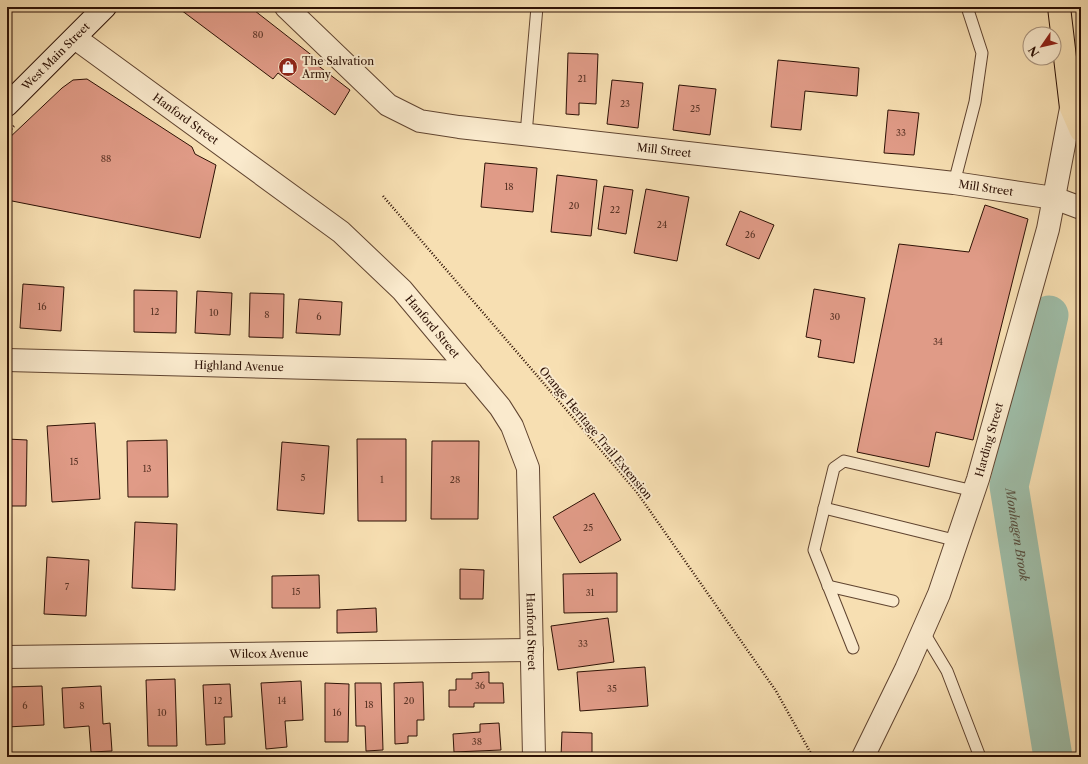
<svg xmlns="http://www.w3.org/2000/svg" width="1088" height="764" viewBox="0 0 1088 764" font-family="'Libre Caslon Text',serif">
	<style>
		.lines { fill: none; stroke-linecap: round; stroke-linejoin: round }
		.river { stroke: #9ebda8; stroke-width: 39 }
		.building { fill: #e09b87; stroke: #2d1105 }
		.lane-casing { stroke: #604430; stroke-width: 13 }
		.street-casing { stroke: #604430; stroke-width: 24 }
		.secondary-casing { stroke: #2d1105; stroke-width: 24 }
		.primary-casing { stroke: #2d1105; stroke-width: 24 }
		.path { stroke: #2d1105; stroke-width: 2.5; stroke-dasharray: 1 2; stroke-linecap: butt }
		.lane { stroke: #faeacd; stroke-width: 11 }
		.street { stroke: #faeacd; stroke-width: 22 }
		.secondary { stroke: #faeacd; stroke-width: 22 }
		.primary { stroke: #f7dfb2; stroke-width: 22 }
		.labels { text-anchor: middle; stroke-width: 4; stroke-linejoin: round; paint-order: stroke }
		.number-label { font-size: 9px; fill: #5a3426 }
		.street-label { font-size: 11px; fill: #2d1105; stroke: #faeacd }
		.poi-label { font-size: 11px; fill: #2d1105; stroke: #faeacd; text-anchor: start }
		.water-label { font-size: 12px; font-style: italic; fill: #554d3e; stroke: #faeacd }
	</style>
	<rect width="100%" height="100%" fill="#f7dfb2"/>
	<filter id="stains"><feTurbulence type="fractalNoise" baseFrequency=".005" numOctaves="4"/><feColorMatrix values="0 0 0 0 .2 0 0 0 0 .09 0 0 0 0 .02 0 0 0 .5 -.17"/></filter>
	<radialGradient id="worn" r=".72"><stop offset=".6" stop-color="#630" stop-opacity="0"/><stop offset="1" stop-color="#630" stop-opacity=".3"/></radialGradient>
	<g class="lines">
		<path class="river" id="s1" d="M1049 315 1009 486 1053 757"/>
	</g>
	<g class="building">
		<polygon points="177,7 250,7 314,57 312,61 350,90 335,115 278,73 273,79"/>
		<polygon points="568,53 598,54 596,104 579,103 579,115 566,114"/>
		<polygon points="778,60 859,68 857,96 805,91 801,130 771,127"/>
		<polygon points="87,79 192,147 195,154 216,165 200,238 7,200 7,140 62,88 73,80"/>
		<polygon points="612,80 643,83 638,128 607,124"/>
		<polygon points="679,85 716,89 710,135 673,130"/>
		<polygon points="888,110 919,113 914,155 884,153"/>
		<polygon points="485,163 537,168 533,212 481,207"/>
		<polygon points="557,175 597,180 591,236 551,232"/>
		<polygon points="604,186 633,190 626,234 598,229"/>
		<polygon points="646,189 689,197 677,261 634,253"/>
		<polygon points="985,205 1028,219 973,440 936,432 929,467 857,452 899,244 969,252"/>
		<polygon points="740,211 774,225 759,259 726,245"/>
		<polygon points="23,284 64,287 61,331 20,328"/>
		<polygon points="814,289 865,298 854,363 818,357 821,340 806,337"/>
		<polygon points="134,290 177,291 176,333 134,332"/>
		<polygon points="197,291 232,293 230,335 195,333"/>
		<polygon points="250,293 284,294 283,338 249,337"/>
		<polygon points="299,299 342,302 340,335 296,333"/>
		<polygon points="95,423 100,499 52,502 47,426"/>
		<polygon points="7,439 27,440 26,506 7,506"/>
		<polygon points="357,439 406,439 406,521 358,521"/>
		<polygon points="167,440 168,497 128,497 127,441"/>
		<polygon points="432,441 479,441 478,519 431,519"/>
		<polygon points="282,442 329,446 324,514 277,510"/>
		<polygon points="594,493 621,540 580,563 553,517"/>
		<polygon points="135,522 177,524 175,590 132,588"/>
		<polygon points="47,557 89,560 86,616 44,614"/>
		<polygon points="460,569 484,570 483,599 460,599"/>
		<polygon points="617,573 617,612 564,613 563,574"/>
		<polygon points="319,575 320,608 272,608 272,576"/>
		<polygon points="376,608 377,632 337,633 337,610"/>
		<polygon points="608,618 614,662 558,670 551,626"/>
		<polygon points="645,667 648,706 580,711 577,672"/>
		<polygon points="489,672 489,683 503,683 504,703 474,703 474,707 449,707 449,690 456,690 456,679 472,679 472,673"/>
		<polygon points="175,679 177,746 148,746 146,680"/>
		<polygon points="301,681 303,720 285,721 287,747 266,749 261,683"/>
		<polygon points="423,682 424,720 417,720 417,736 408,736 408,743 395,744 394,683"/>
		<polygon points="325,683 349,684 348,742 325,742"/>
		<polygon points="355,683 381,683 383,750 366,751 365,726 356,726"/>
		<polygon points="230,684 232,717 224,717 225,744 206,745 203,685"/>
		<polygon points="42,686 44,725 7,727 7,687"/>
		<polygon points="101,686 103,724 110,723 112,751 91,752 89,726 64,728 62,688"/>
		<polygon points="499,723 501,750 454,752 453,734 480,732 480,724"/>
		<polygon points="562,732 592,733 592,757 561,757"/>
		<polygon points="53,754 53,757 35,757 35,755"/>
	</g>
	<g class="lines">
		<defs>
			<g id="lane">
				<polyline points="526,134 537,7"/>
				<polyline points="954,183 975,102 982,53 967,7"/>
				<polyline points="824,508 958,541"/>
				<polyline points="828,586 893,601"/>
				<polyline points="923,631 947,671 980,757"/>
				<polyline points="853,648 814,550 834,468 844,461 974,491"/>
			</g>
			<g id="street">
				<path id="s2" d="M286 7 388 105 420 121 459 127 954 183 1054 198 1081 208"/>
				<path id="s3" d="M75 38 341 232 402 290 500 407 512 426 528 468 534 757"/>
				<path id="s4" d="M7 360 471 372"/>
				<path id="s5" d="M7 657 532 650"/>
				<path id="s6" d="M863 757 906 669 939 594 978 479 1048 229 1071 108"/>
			</g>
			<g id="secondary">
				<path id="s7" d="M7 105 105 7"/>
			</g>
			<polyline id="primary" points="1059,7 1071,108 1081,131"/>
		</defs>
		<use href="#lane" class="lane-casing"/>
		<use href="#street" class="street-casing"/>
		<use href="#secondary" class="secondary-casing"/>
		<use href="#primary" class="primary-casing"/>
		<g class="path">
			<polyline points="7,133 14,126"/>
			<polyline points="383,196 636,491 776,691 813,757"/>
		</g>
		<use href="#lane" class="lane"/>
		<use href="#street" class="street"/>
		<use href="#secondary" class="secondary"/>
		<use href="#primary" class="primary"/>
	</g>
	<defs>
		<symbol id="shop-disc" viewBox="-11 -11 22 22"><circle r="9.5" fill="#8f2418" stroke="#faeacd"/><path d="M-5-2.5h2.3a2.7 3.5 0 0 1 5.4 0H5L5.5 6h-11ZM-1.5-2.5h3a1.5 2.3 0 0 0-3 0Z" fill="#fff"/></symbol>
	</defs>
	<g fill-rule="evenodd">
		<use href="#shop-disc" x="277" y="56" width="22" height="22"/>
	</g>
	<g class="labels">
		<g class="number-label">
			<text x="258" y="38">80</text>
			<text x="582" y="82">21</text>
			<text x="625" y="107">23</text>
			<text x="695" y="112">25</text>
			<text x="901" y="136">33</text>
			<text x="106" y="162">88</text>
			<text x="509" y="190">18</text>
			<text x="574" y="209">20</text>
			<text x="615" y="213">22</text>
			<text x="662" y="228">24</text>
			<text x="750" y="238">26</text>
			<text x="42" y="310">16</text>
			<text x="155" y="315">12</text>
			<text x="214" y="316">10</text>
			<text x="267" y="318">8</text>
			<text x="319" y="320">6</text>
			<text x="835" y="320">30</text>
			<text x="938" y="345">34</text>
			<text x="74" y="465">15</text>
			<text x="147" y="472">13</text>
			<text x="303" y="481">5</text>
			<text x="382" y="483">1</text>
			<text x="455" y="483">28</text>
			<text x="588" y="531">25</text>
			<text x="67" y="590">7</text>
			<text x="296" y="595">15</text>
			<text x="590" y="596">31</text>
			<text x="583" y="647">33</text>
			<text x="480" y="689">36</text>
			<text x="612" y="692">35</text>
			<text x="218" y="704">12</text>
			<text x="282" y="704">14</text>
			<text x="409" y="704">20</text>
			<text x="369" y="708">18</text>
			<text x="25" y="709">6</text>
			<text x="82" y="709">8</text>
			<text x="162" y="716">10</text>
			<text x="337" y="716">16</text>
			<text x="477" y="745">38</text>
		</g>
		<g class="street-label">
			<text dy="4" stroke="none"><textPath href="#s7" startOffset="69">West Main Street</textPath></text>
			<text dy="4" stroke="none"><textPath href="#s3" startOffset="137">Hanford Street</textPath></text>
			<text dy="4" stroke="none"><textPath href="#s2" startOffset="423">Mill Street</textPath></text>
			<text dy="4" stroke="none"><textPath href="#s2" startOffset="747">Mill Street</textPath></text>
			<text dy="4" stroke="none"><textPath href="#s3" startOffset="461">Hanford Street</textPath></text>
			<text dy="4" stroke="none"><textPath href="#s4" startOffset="232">Highland Avenue</textPath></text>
			<text transform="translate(596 433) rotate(50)" y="4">Orange Heritage Trail Extension</text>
			<text dy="4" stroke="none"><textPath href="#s6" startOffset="342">Harding Street</textPath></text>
			<text dy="4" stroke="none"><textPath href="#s3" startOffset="797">Hanford Street</textPath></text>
			<text dy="4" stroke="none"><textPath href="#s5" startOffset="262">Wilcox Avenue</textPath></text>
		</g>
		<g class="poi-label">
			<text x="302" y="65">The Salvation<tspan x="302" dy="13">Army</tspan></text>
		</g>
		<g class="water-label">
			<text dy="4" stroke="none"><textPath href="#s1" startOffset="225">Monhagen Brook</textPath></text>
		</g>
	</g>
	<rect width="1088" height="764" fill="none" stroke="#f7dfb2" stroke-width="24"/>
	<rect x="8" y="8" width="1072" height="748" fill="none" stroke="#2d1105" stroke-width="2"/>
	<rect x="12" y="12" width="1064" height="740" fill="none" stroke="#2d1105"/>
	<g transform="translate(1042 46) rotate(236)"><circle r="19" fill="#faeacd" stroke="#a8937d"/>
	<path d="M0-3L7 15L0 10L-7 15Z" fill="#8f2418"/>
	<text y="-6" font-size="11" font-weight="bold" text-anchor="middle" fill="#2d1105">N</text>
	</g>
	<rect width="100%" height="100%" filter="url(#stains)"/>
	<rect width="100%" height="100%" fill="url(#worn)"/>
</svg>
